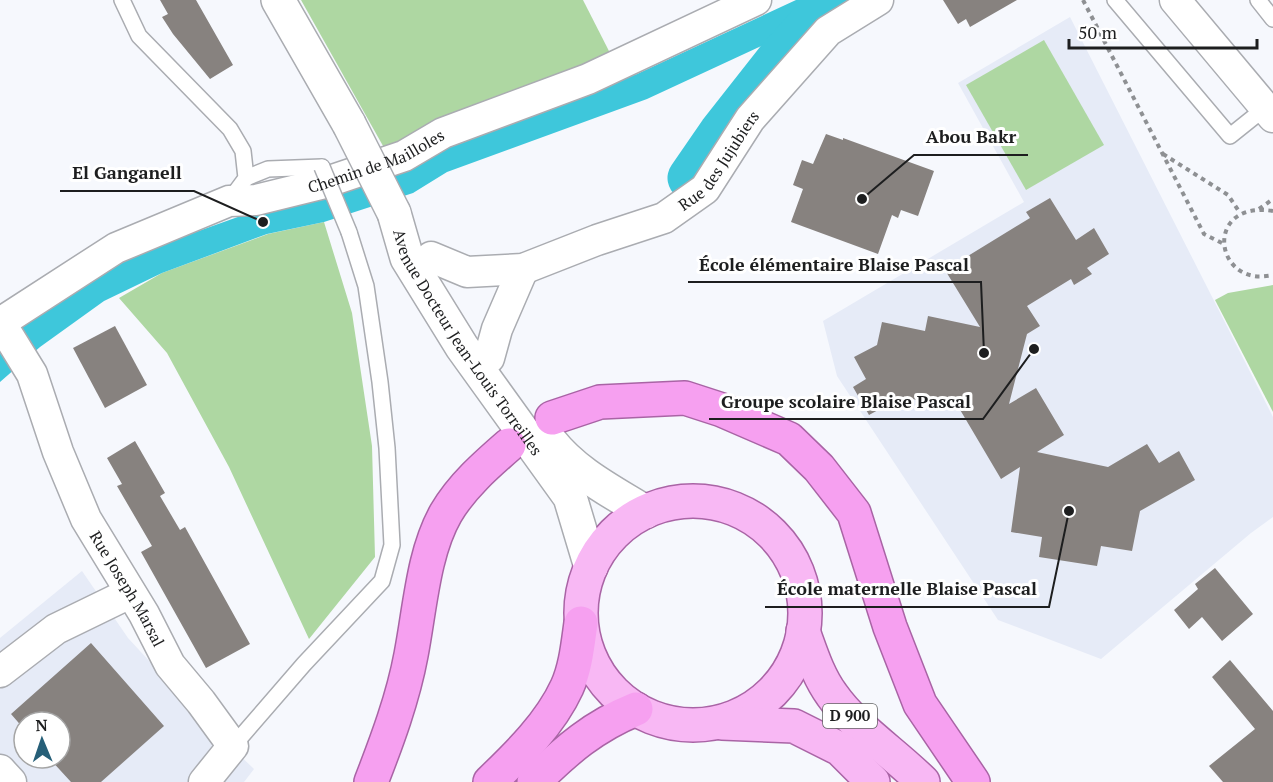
<svg xmlns="http://www.w3.org/2000/svg" width="1273" height="782" viewBox="0 0 1273 782" font-family="'PT Serif',serif">
	<style>
		.built { fill: #e6ebf7; fill-rule: evenodd }
		.green { fill: #aed7a2 }
		.water { fill: #3ec7db }
		.lines { fill: none; stroke-linecap: round; stroke-linejoin: round }
		.river { stroke: #3ec7db; stroke-width: 45 }
		.building { fill: #87827f }
		.service-casing { stroke: #aaacb1; stroke-width: 18 }
		.minor-casing { stroke: #aaacb1; stroke-width: 33 }
		.secondary-casing { stroke: #aaacb1; stroke-width: 36 }
		.primary-casing { stroke: #a964a5; stroke-width: 36 }
		.trunk-casing { stroke: #a964a5; stroke-width: 36 }
		.path { stroke: #8e9093; stroke-width: 4; stroke-dasharray: 4.5 4.5; stroke-linecap: butt }
		.service { stroke: #fff; stroke-width: 15 }
		.minor { stroke: #fff; stroke-width: 30 }
		.secondary { stroke: #fff; stroke-width: 33 }
		.primary { stroke: #f8b8f4; stroke-width: 33 }
		.trunk { stroke: #f6a0f0; stroke-width: 33 }
		.service-bridge-casing { stroke: #aaacb1; stroke-width: 18; stroke-linecap: butt }
		.secondary-bridge-casing { stroke: #aaacb1; stroke-width: 36; stroke-linecap: butt }
		.service-bridge { stroke: #fff; stroke-width: 15 }
		.secondary-bridge { stroke: #fff; stroke-width: 33 }
		.labels { text-anchor: middle; stroke-width: 6; stroke-linejoin: round; paint-order: stroke }
		.shield { fill: #fff; stroke: #616262; stroke-width: 1.5 }
		.shield-label { font-size: 15px; font-weight: bold; fill: #1d1e1f }
		.street-label { font-size: 16px; fill: #1d1e1f; stroke: #fff }
		.leader { fill: none; stroke: #1d1e1f; stroke-width: 2 }
		.callout-dot { fill: #1d1e1f; stroke: #fff; stroke-width: 2 }
		.callout-label { font-size: 18px; text-anchor: middle; font-weight: bold; fill: #1d1e1f; stroke: #fff; stroke-width: 6; stroke-linejoin: round; paint-order: stroke }
	</style>
	<rect width="100%" height="100%" fill="#f6f8fd"/>
	<g class="built">
		<polygon points="1070,17 1273,417 1273,517 1251,533 1101,659 998,620 837,376 823,321 1024,202 958,83"/>
		<path d="M82 571 128 638 210 727 254 769 244 782H0V638ZM24 722H60V758H24Z"/>
	</g>
	<g class="green">
		<polygon points="301,0 583,0 611,55 387,153"/>
		<polygon points="1044,40 1104,145 1026,190 966,85"/>
		<polygon points="324,222 352,313 372,446 375,557 309,639 229,467 167,353 119,298 162,273 268,234"/>
		<polygon points="1273,285 1273,412 1215,300 1228,293"/>
	</g>
	<polygon class="water" points="796,0 853,0 830,14 647,99 447,172 413,193 324,222 267,234 162,273 104,301 40,347 0,382 0,346 23,326 90,279 151,248 637,74"/>
	<g class="lines">
		<polyline class="river" points="690,178 721,133 780,58 815,19 822,0"/>
	</g>
	<g class="building">
		<polygon points="160,0 196,0 233,65 210,79 173,34 162,17 168,14"/>
		<polygon points="943,0 1017,0 970,27 966,19 958,24"/>
		<polygon points="826,134 843,140 843,138 934,171 918,216 901,210 898,218 892,215 878,254 791,222 803,189 793,185 802,160 813,164"/>
		<polygon points="1050,198 1076,240 1094,228 1109,254 1087,268 1092,274 1074,285 1071,279 1027,306 1040,326 1027,334 1009,404 1036,388 1064,435 1037,452 1108,467 1147,444 1159,463 1179,451 1195,480 1140,511 1132,551 1101,546 1097,566 1039,557 1042,537 1011,532 1020,467 1001,479 959,408 902,397 869,415 853,387 866,379 854,357 877,345 882,322 925,331 928,316 980,327 945,270 1030,218 1026,212"/>
		<polygon points="115,326 147,385 105,408 73,348"/>
		<polygon points="135,441 165,493 160,496 180,530 185,527 250,644 206,668 141,552 152,546 117,486 122,484 107,458"/>
		<polygon points="1215,568 1253,614 1222,641 1202,617 1189,629 1174,610 1198,589 1195,584"/>
		<polygon points="91,643 164,726 101,782 71,782 49,758 60,758 60,722 24,722 24,729 11,714"/>
		<polygon points="1230,660 1273,711 1273,782 1223,782 1209,766 1255,729 1212,677"/>
	</g>
	<g class="lines">
		<defs>
			<g id="service">
				<polyline points="122,0 139,36 230,129 243,151 246,178 229,201"/>
				<polyline points="1115,0 1230,136 1265,108"/>
				<polyline points="1258,0 1273,19"/>
				<polyline points="246,178 268,169 322,167"/>
				<polyline points="233,746 304,664 382,581 392,545 387,448 380,382 366,286 349,232"/>
			</g>
			<g id="minor">
				<polyline points="1175,0 1273,117"/>
				<path id="s1" d="M431 257 467 272 523 269 597 240 664 218 705 189 750 119 828 31 878 0"/>
				<path id="s2" d="M0 322 32 374 58 452 86 519 144 614 170 665 201 702 233 746 204 782"/>
				<path id="s3" d="M0 323 116 248 229 201 256 200 321 184 404 156 443 133 588 79 756 0"/>
				<polyline points="489,358 497,329 523,269"/>
				<polyline points="0,672 56,629 130,593"/>
				<polyline points="0,770 11,782"/>
			</g>
			<g id="secondary">
				<polyline points="278,0 349,124"/>
				<path id="s4" d="M394 213 407 258 462 347 570 497 591 567"/>
				<path d="M550 441C575 473 611 491 645 512"/>
			</g>
			<g id="primary">
				<circle cx="693" cy="613" r="112"/>
				<path d="M803 631C811 653 818 676 832 695 855 728 894 753 923 782"/>
				<polyline points="722,723 794,726 840,749 873,782"/>
			</g>
			<g id="trunk">
				<polyline points="552,418 600,402 685,398 722,410 789,439 819,468 854,513 890,627 920,704 973,782"/>
				<path d="M371 782C387 741 403 698 411 655 420 609 423 553 446 513 462 486 486 465 509 445"/>
				<path d="M490 782C519 754 550 724 567 687 576 667 578 644 581 623"/>
				<path d="M534 782C566 750 594 726 636 709"/>
			</g>
		</defs>
		<use href="#service" class="service-casing"/>
		<use href="#minor" class="minor-casing"/>
		<use href="#secondary" class="secondary-casing"/>
		<use href="#primary" class="primary-casing"/>
		<use href="#trunk" class="trunk-casing"/>
		<g class="path">
			<polyline points="1083,0 1204,234 1224,244"/>
			<polyline points="1163,154 1228,195 1240,213"/>
			<polyline points="1259,209 1273,199"/>
			<path d="M1273 211C1211 201 1212 269 1254 276 1260 277 1267 276 1273 275"/>
		</g>
		<use href="#service" class="service"/>
		<use href="#minor" class="minor"/>
		<use href="#secondary" class="secondary"/>
		<use href="#primary" class="primary"/>
		<use href="#trunk" class="trunk"/>
		<defs>
			<polyline id="service-bridge" points="322,167 349,232"/>
			<polyline id="secondary-bridge" points="349,124 394,213"/>
		</defs>
		<use href="#service-bridge" class="service-bridge-casing"/>
		<use href="#secondary-bridge" class="secondary-bridge-casing"/>
		<use href="#service-bridge" class="service-bridge"/>
		<use href="#secondary-bridge" class="secondary-bridge"/>
	</g>
	<g class="labels">
		<rect class="shield" x="823" y="704" width="54" height="24" rx="4.5"/>
		<g class="shield-label">
			<text x="850" y="721">D 900</text>
		</g>
		<g class="street-label">
			<text dy="6" stroke="none"><textPath href="#s3" startOffset="414">Chemin de Mailloles</textPath></text>
			<text dy="6" stroke="none"><textPath href="#s1" startOffset="326">Rue des Jujubiers</textPath></text>
			<text dy="6" stroke="none"><textPath href="#s4" startOffset="150">Avenue Docteur Jean-Louis Torreilles</textPath></text>
			<text dy="6" stroke="none"><textPath href="#s2" startOffset="297">Rue Joseph Marsal</textPath></text>
		</g>
	</g>
	<path class="leader" d="M862 199L914 155H1028M263 222L194 191H60M984 353L981 282H688M1034 349L983 419H709M1069 511L1049 607H765"/>
	<g class="callout-dot">
		<circle cx="862" cy="199" r="6"/>
		<circle cx="263" cy="222" r="6"/>
		<circle cx="984" cy="353" r="6"/>
		<circle cx="1034" cy="349" r="6"/>
		<circle cx="1069" cy="511" r="6"/>
	</g>
	<g class="callout-label">
		<text x="971" y="143">Abou Bakr</text>
		<text x="127" y="179">El Ganganell</text>
		<text x="834" y="271">École élémentaire Blaise Pascal</text>
		<text x="846" y="408">Groupe scolaire Blaise Pascal</text>
		<text x="907" y="595">École maternelle Blaise Pascal</text>
	</g>
	<g transform="translate(42 740) rotate(358)"><circle r="28" fill="#ffffff" stroke="#a5a5a5" stroke-width="1.5"/>
	<path d="M0-4.5L10 22L0 15L-10 22Z" fill="#265f78"/>
	<text y="-9" font-size="16" font-weight="bold" text-anchor="middle" fill="#1d1e1f">N</text>
	</g>
	<path d="M1069 39v9h188v-9" fill="none" stroke="#1d1e1f" stroke-width="3"/>
	<text x="1078" y="39" font-size="18" fill="#1d1e1f" stroke="#ffffff" stroke-width="4.5" paint-order="stroke">50 m</text>
</svg>
